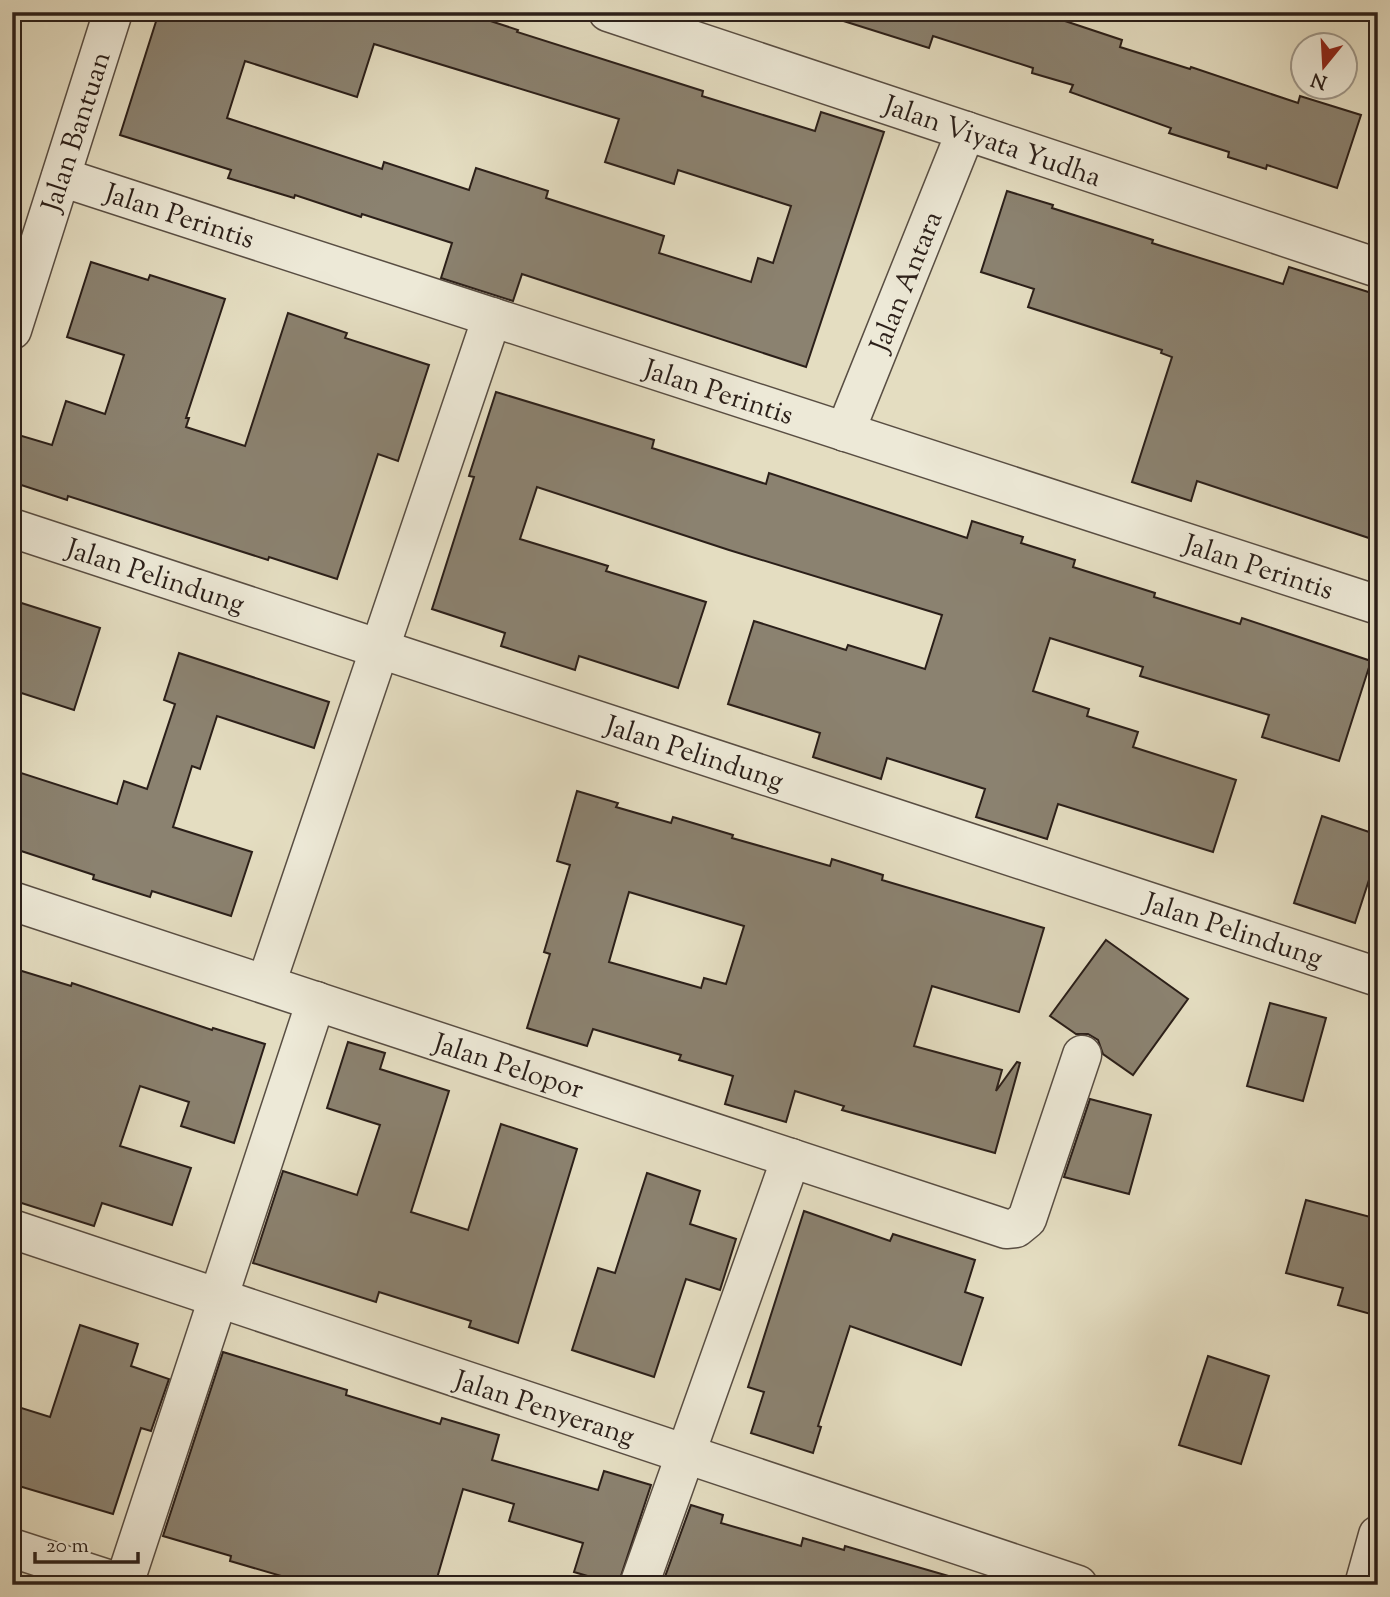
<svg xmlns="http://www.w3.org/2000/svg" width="1390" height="1597" viewBox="0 0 1390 1597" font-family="'Sorts Mill Goudy',serif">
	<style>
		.building { fill: #8b8270; stroke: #2b1f19; stroke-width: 2; fill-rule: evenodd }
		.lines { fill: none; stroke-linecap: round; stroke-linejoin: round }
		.minor-casing { stroke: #594e43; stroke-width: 41 }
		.minor { stroke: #ede9d7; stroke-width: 38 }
		.labels { text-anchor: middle; stroke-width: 6; stroke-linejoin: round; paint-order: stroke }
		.street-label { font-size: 28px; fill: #2b1f19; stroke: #ede9d7 }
	</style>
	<rect width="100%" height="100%" fill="#e4ddc1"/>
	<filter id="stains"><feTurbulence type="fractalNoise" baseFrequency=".00286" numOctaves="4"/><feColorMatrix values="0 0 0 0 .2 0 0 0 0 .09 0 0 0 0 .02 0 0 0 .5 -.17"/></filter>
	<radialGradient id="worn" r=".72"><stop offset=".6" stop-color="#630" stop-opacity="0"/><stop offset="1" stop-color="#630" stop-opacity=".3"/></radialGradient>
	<g class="building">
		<path d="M159 12H463L518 30 517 32 703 91 702 96 815 131 821 112 884 132 806 367 522 274 513 301 441 278 452 243 362 214 361 217 295 195 294 198 228 178 231 170 120 135ZM374 44 619 119 605 162 674 184 678 170 791 206 773 263 758 258 751 282 659 253 664 236 546 198 548 191 476 168 469 190 384 162 382 169 227 118 245 61 357 97Z"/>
		<polygon points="835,12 1038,12 1122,40 1120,47 1190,69 1191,67 1298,103 1300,96 1361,115 1337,188 1267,165 1266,169 1228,157 1229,152 1169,133 1171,128 1070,92 1073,85 1032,73 1033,68 933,36 929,48 834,18"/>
		<polygon points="1007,191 1053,205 1052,208 1153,240 1152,243 1283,284 1289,267 1378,295 1378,541 1197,481 1191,501 1132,482 1172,357 1161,353 1162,350 1028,307 1034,289 981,272"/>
		<polygon points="91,262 148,280 150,275 225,299 186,418 189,418 186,427 245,446 288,313 347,333 345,338 429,365 398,461 378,454 337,579 269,557 268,560 68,496 67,500 12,482 12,433 52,445 66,401 105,414 124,355 67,337"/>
		<polygon points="496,392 654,440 652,448 766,484 769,473 967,538 972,521 1023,537 1021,543 1075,560 1073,567 1155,593 1154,597 1240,624 1242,618 1371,661 1339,761 1262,737 1269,715 1140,676 1143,667 1050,638 1033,691 1089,709 1087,716 1138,732 1133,747 1236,780 1213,852 1058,804 1047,839 976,817 985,789 887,758 881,779 813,757 820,733 728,704 754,621 846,650 848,645 925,669 942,615 729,550 537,487 520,539 608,566 606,571 706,602 678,688 579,656 575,670 501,646 505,633 432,609 474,477 469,476"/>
		<polygon points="12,600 100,628 74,710 12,690"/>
		<polygon points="179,653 329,702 314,748 217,716 200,769 192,766 173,827 252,852 231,916 152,891 150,897 93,879 94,875 12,848 12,770 117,804 124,781 147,789 175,704 164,700"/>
		<path d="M577 791 618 803 616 807 671 823 673 817 733 835 732 838 830 866 832 859 883 875 882 880 1044 928 1019 1012 932 986 914 1046 1002 1070 996 1091 1017 1062 1020 1063 995 1153 842 1110 844 1106 795 1091 786 1122 725 1104 733 1076 679 1060 681 1055 593 1029 587 1046 527 1028 550 954 544 952 570 865 557 861ZM629 892 744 926 726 984 704 978 701 988 609 962Z"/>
		<polygon points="1322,816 1378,835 1378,852 1355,923 1294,903"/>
		<polygon points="1106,940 1188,999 1133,1075 1103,1054 1098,1040 1088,1034 1076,1034 1050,1016"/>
		<polygon points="12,968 71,986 72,983 212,1030 213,1028 265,1044 234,1143 181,1126 189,1102 140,1086 120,1146 191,1168 172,1225 102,1203 94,1226 12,1200"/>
		<polygon points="1270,1003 1326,1018 1303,1101 1247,1086"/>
		<polygon points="348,1042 385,1053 380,1069 449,1091 411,1212 468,1230 501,1124 577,1149 518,1343 469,1327 471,1321 379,1292 376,1302 253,1263 283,1171 357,1195 380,1125 327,1108"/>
		<polygon points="1090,1099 1151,1115 1129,1194 1064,1177"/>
		<polygon points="647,1173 700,1191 690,1224 736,1239 720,1290 686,1279 654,1377 572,1350 598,1268 615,1273"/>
		<polygon points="1306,1200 1378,1219 1378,1316 1338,1305 1343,1288 1286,1273"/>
		<polygon points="804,1211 890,1241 893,1234 975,1260 965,1292 983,1298 961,1365 850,1326 818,1426 821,1427 813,1453 751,1433 764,1392 748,1387"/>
		<polygon points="80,1325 138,1344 131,1366 169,1379 151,1431 141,1428 113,1514 12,1484 12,1405 50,1417"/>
		<polygon points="223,1352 347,1390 346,1395 440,1424 442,1418 499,1435 492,1460 598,1490 604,1471 651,1485 618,1585 574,1572 583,1543 509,1521 514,1504 463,1489 435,1585 312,1585 230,1561 231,1556 163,1536"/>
		<polygon points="1208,1356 1269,1376 1241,1464 1179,1445"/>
		<polygon points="691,1505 723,1515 721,1523 801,1546 803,1538 844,1550 845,1546 952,1577 951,1585 662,1585"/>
	</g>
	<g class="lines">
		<defs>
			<g id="minor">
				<polyline points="608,12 1378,268"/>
				<polyline points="61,177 1378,605"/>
				<polyline points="12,330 113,12"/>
				<polyline points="845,432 966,131"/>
				<polyline points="12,528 1378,977"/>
				<polyline points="12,901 1006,1229 1016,1228 1027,1219 1082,1055"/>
				<polyline points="266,984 492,317"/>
				<polyline points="12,1229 1078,1585"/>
				<polyline points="12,1548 126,1585"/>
				<polyline points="124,1584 316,1001"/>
				<polyline points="639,1585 791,1158"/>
				<polyline points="1364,1585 1378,1535"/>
			</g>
		</defs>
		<use href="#minor" class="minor-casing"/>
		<use href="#minor" class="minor"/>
	</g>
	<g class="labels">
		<g class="street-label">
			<text transform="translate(75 131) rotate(-72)" y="10">Jalan Bantuan</text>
			<text transform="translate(993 140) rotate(19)" y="10">Jalan Viyata Yudha</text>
			<text transform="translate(180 215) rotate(18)" y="10">Jalan Perintis</text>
			<text transform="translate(905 281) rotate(-68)" y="10">Jalan Antara</text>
			<text transform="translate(719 391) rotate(18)" y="10">Jalan Perintis</text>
			<text transform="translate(1259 566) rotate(18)" y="10">Jalan Perintis</text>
			<text transform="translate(156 575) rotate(18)" y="10">Jalan Pelindung</text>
			<text transform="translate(695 752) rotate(18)" y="10">Jalan Pelindung</text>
			<text transform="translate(1234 929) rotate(18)" y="10">Jalan Pelindung</text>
			<text transform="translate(509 1065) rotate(18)" y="10">Jalan Pelopor</text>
			<text transform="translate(545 1407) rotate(18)" y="10">Jalan Penyerang</text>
		</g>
	</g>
	<rect width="1390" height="1597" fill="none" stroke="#e4ddc1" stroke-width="42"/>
	<rect x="14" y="14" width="1362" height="1569" fill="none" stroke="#2b1f19" stroke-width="3.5"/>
	<rect x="21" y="21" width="1348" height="1555" fill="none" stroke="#2b1f19" stroke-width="2"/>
	<g transform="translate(1324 66) rotate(198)"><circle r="33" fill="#ede9d7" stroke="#9f988b" stroke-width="2"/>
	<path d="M0-5L12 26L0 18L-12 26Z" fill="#8f2418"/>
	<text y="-10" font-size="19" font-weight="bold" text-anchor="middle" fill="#2b1f19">N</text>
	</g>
	<path d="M35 1552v10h103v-10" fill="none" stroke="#2b1f19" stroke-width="3.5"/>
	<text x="46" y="1552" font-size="21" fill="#2b1f19" stroke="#ede9d7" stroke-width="5" paint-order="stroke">20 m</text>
	<rect width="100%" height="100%" filter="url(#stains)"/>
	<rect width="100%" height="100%" fill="url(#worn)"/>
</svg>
